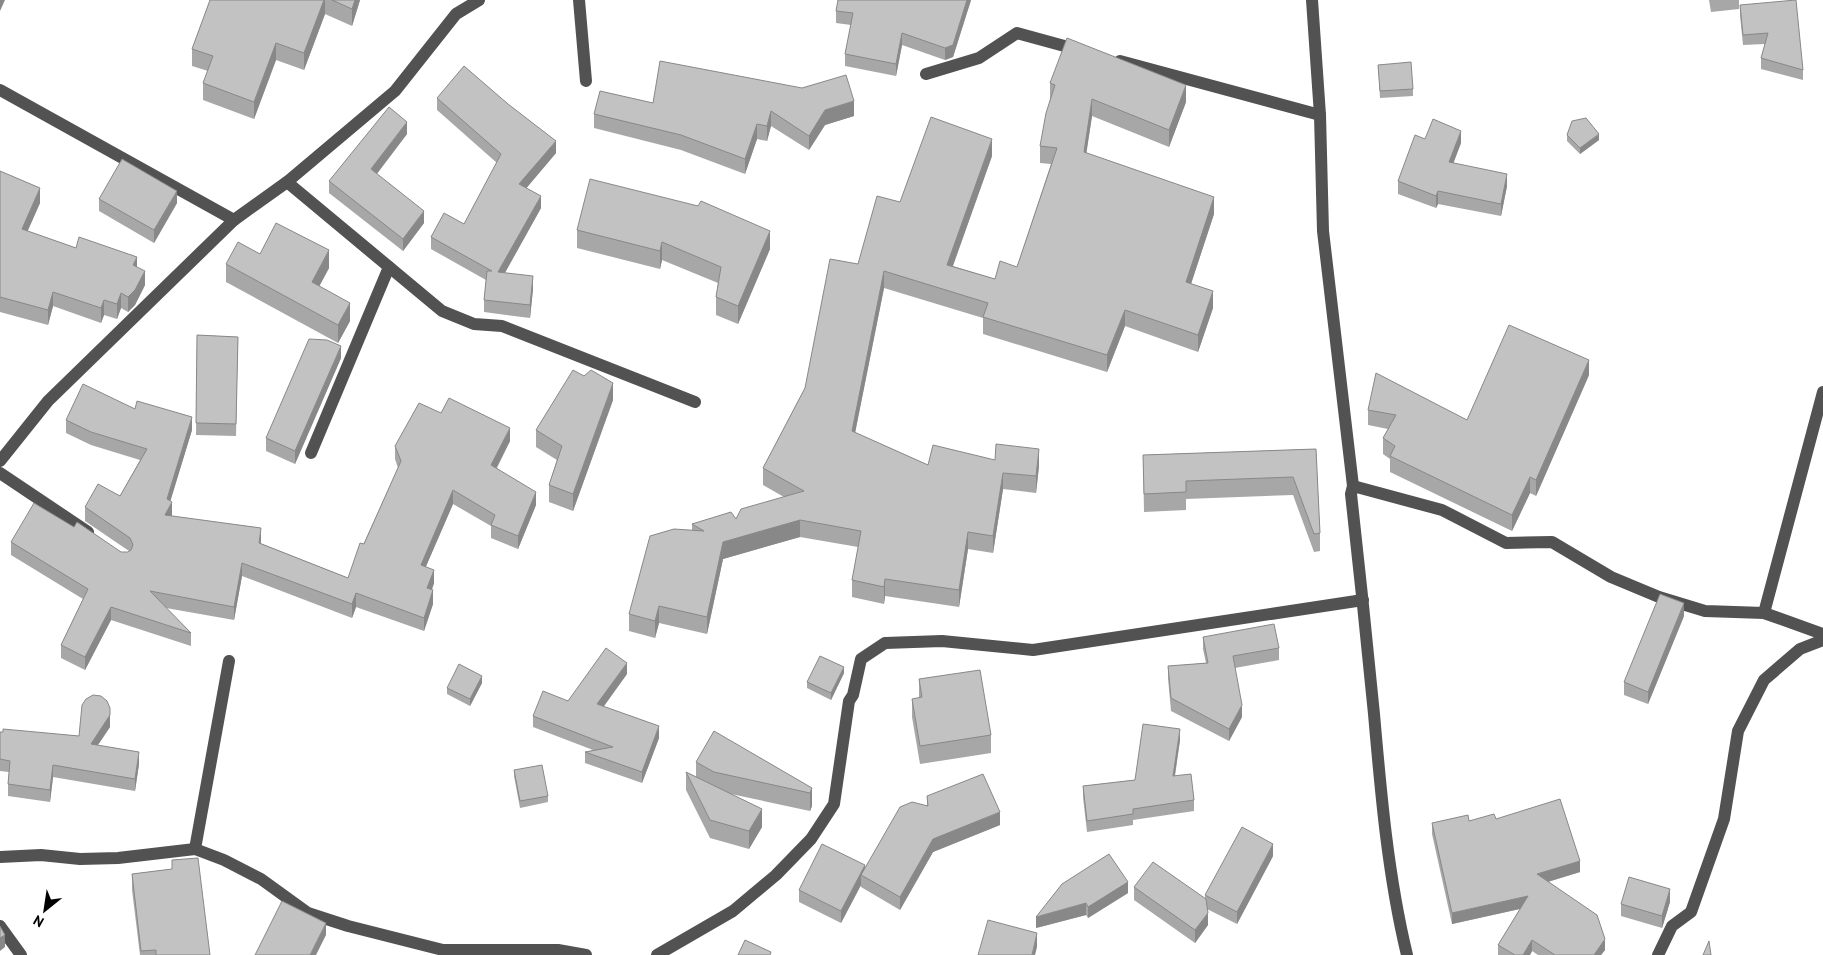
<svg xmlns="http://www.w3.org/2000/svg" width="1823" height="955" viewBox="0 0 1823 955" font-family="'PT Sans',sans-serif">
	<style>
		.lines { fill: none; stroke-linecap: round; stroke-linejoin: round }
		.minor { stroke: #525252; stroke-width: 12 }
		.wall { fill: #a7a7a7 }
		.shaded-wall { fill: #888 }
		.building { fill: #c2c2c2; stroke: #888 }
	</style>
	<rect width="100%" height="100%" fill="#fff"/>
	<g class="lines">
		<g class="minor">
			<polyline points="579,0 586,81"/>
			<path d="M1312 0 1320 115 1323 231 1353 486 1351 494C1359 567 1367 641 1374 714 1381 795 1388 876 1407 955"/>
			<polyline points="1120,61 1320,115"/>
			<polyline points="926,74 979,58 1017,33 1079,50"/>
			<polyline points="0,90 234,220"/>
			<polyline points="287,182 442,311 474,324 502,326 695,402"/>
			<polyline points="311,453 389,267"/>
			<polyline points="0,461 48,401 234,220 287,182 395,91 456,14 479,0"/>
			<polyline points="0,473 88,532"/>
			<polyline points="1353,486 1442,510 1506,543 1552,542 1611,577 1659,597 1705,611 1764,613 1823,634"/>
			<polyline points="1764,613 1823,392"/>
			<polyline points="195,849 229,661"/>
			<polyline points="0,857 41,855 80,859 118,858 195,849 224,860 261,879 308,913 348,926 443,950 558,950 586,955"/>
			<polyline points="0,926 21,955"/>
			<polyline points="657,955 733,911 776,875 811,839 834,804 849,701 853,695 861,659 885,643 942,641 1033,650 1363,600"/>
			<polyline points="1658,955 1672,926 1691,912 1724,819 1738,731 1764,680 1800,649 1823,640"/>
		</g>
	</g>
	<g class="wall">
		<polygon points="210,0 360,0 352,26 325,14 304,70 276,60 254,119 203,100 203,83 208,71 192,66 192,49"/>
		<polygon points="838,0 971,0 953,57 945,60 902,45 896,76 845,66 845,54 851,25 836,23 836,11"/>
		<polygon points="1709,0 1739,0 1739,9 1711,12"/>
		<polygon points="1740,5 1803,70 1803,80 1761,69 1761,58 1765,44 1743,45 1740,15"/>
		<polygon points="1378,65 1413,89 1413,96 1380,98"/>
		<polygon points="1050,83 1186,102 1169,147 1092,116 1086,153 1214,214 1191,284 1213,308 1198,352 1125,326 1107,372 983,334 983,318 884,288 855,433 928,465 995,460 1039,466 1036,493 1003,489 993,553 968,549 959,607 885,596 884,604 852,597 852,580 858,547 800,537 723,559 707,634 659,623 655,638 629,631 629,614 692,530 692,524 736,519 784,497 763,485 763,468 805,388 858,264 900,202 992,156 953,266 995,279 1017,267 1051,164 1040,163 1040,146 1050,100"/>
		<polygon points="437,98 556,153 526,188 541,208 505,273 533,289 530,318 484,312 484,300 486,280 431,249 431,237 464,224 497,163 437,110"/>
		<polygon points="653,103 854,116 825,125 809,150 771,126 767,141 757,139 745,174 681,150 594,128 594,114"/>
		<polygon points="407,134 377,174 424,223 403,251 329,193 329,181"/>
		<polygon points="1567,135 1599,140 1580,154 1567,141"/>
		<polygon points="1425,139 1461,143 1453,163 1507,186 1501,216 1438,204 1436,208 1398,194 1398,181"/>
		<polygon points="0,171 40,203 27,231 76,248 137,267 145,285 135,305 128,312 121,308 117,319 104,315 101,323 53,306 48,325 0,312"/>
		<polygon points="99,199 177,203 154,243 99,211"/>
		<polygon points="577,230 770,249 738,324 716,315 716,297 718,283 662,260 660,269 577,248"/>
		<polygon points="260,254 329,268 319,286 350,321 338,343 226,282 226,264"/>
		<polygon points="197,335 238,337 236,436 196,435"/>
		<polygon points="341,358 295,464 266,451 266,438"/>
		<polygon points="1589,375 1536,496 1530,493 1512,531 1390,472 1390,459 1383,454 1383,438 1388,429 1368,425 1368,410 1467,420"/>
		<polygon points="613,400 573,511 549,502 549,485 557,460 536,447 536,430"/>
		<polygon points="135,409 192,430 170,501 172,516 260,543 348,578 398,468 395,459 395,446 441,413 510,441 497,468 536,505 518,549 491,538 491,526 453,504 426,566 434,583 432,590 433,604 424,631 356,607 352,618 242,576 234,620 166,608 191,633 191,646 111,620 85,670 61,658 61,645 83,599 11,555 11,542 74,527 121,552 128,552 129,551 85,521 85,507 120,496 140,460 91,445 66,433 66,420"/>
		<polygon points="1316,449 1320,533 1320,551 1314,552 1293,495 1186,499 1186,510 1144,512 1143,455"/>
		<polygon points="1684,616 1648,704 1624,695 1624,682"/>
		<polygon points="1203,637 1279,648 1279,660 1235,668 1242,717 1229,741 1171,711 1168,678 1168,666 1206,663 1203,649"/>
		<polygon points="844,673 831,700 807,688 807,682"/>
		<polygon points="627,674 603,706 659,738 642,783 585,763 585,752 593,750 533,727 533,716"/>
		<polygon points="919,679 991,735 991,753 920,764 912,717 912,699 919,698"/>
		<polygon points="482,683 470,706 447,694 447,688"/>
		<polygon points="110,720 110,727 98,745 139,764 135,791 53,777 50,802 8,796 8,784 9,772 0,771 0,732 79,736"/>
		<polygon points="1180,740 1175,776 1194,800 1194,811 1133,820 1133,825 1087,832 1083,797 1083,786 1135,780"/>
		<polygon points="696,762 812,788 812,806 810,811 731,794 762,827 749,849 710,838 686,790 686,772 696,777"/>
		<polygon points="514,770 548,796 548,802 520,808 514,776"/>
		<polygon points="927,796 1000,825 933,852 900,910 861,887 861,885 841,923 799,902 799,890 865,868 927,805"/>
		<polygon points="1496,819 1580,872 1548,882 1605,950 1601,955 1538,955 1532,951 1530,955 1498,955 1498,945 1520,909 1452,924 1432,834 1432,823"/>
		<polygon points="1273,856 1237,924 1207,909 1208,925 1195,943 1134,900 1134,887 1205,898 1205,895"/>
		<polygon points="172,860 210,955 140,955 132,890 132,874 172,869"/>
		<polygon points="1128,882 1128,893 1088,918 1086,915 1036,928"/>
		<polygon points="1670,902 1662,928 1621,916 1621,904"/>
	</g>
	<g class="shaded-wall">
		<polygon points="0,0 5,0 0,11"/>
		<polygon points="324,0 325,0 325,14 304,70 304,53"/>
		<polygon points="355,0 360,0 352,26 352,9"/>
		<polygon points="967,0 971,0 953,57 945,60 945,48"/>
		<polygon points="902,33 902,45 896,76 896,64"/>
		<polygon points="276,43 276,60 254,119 254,102"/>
		<polygon points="1186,85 1186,102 1169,147 1169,130"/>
		<polygon points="1092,99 1092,116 1084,169 1084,152"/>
		<polygon points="854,101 854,116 825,125 809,150 809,136 825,110"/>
		<polygon points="771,111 771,126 767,141 767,126"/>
		<polygon points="407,122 407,134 371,181 371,169"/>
		<polygon points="757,124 757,139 745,174 745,159"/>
		<polygon points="1461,131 1461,143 1449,175 1449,162"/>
		<polygon points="1599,134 1599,140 1580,154 1580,148"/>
		<polygon points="992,139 992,156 947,282 947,265"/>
		<polygon points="556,141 556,153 519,197 519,184"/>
		<polygon points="1507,174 1507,186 1501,216 1501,204"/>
		<polygon points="40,188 40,203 22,244 22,229"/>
		<polygon points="177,191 177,203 154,243 154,230"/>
		<polygon points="1438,191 1438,204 1436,208 1436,196"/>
		<polygon points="541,196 541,208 498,285 498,272"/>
		<polygon points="1214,197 1214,214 1186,299 1186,282"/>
		<polygon points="424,211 424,223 403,251 403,239"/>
		<polygon points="770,231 770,249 738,324 738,306"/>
		<polygon points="662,242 662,260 660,269 660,251"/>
		<polygon points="329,250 329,268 312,300 312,282"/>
		<polygon points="137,257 137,272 133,265"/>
		<polygon points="145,271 145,285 135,305 128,312 128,297"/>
		<polygon points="884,271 884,288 852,448 852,431"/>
		<polygon points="533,276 533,289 530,318 530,305"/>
		<polygon points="1213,291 1213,308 1198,352 1198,335"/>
		<polygon points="53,292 53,306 48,325 48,310"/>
		<polygon points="121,293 121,308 117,319 117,304"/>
		<polygon points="104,300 104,315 101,323 101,308"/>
		<polygon points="350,303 350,321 338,343 338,325"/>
		<polygon points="1125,310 1125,326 1107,372 1107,355"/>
		<polygon points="341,346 341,358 295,464 295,451"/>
		<polygon points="1589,360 1589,375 1536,496 1536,480"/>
		<polygon points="613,383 613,400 573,511 573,494"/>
		<polygon points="192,417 192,430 168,509 172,502 172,515 165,528 165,515 167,499"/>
		<polygon points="510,428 510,441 491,478 491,465"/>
		<polygon points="1039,449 1039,466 1036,493 1036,476"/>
		<polygon points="1003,473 1003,489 993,553 993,536"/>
		<polygon points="1530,477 1530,493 1512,531 1512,515"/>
		<polygon points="453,490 453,504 421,578 421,565"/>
		<polygon points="536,492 536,505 518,549 518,536"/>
		<polygon points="800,520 800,537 723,559 707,634 707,617 723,542"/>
		<polygon points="261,528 261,541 259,556 259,543"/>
		<polygon points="968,532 968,549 959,607 959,590"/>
		<polygon points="242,563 242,576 234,620 234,607"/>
		<polygon points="434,570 434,583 427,602 427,588"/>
		<polygon points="885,579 885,596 884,604 884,587"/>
		<polygon points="433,590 433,604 424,631 424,618"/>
		<polygon points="356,593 356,607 352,618 352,604"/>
		<polygon points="1684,603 1684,616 1648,704 1648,692"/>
		<polygon points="659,606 659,623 655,638 655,621"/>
		<polygon points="111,607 111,620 85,670 85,657"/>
		<polygon points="627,663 627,674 597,716 597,704"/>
		<polygon points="844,667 844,673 831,700 831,693"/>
		<polygon points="482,676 482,683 470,706 470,699"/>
		<polygon points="1242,705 1242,717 1229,741 1229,729"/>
		<polygon points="110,708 110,727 91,755 91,744"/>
		<polygon points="659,726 659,738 642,783 642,772"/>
		<polygon points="1180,729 1180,740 1173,787 1173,776"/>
		<polygon points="139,752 139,764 135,791 135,779"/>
		<polygon points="53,765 53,777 50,802 50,790"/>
		<polygon points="812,788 812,806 810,811 810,793"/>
		<polygon points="762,809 762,827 749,849 749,831"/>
		<polygon points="1000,812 1000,825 933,852 900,910 900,897 933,839"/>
		<polygon points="1273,844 1273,856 1237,924 1237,912"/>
		<polygon points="1580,861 1580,872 1537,885 1537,874"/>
		<polygon points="865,865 865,877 861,875 861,885 841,923 841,911"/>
		<polygon points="1128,882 1128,893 1088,918 1088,907"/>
		<polygon points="1670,889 1670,902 1662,928 1662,916"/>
		<polygon points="1528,896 1528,907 1452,924 1452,913"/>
		<polygon points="1086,903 1086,915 1036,928 1036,917"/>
		<polygon points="1208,913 1208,925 1195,943 1195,930"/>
		<polygon points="326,923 326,935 316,955 310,955"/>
		<polygon points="1037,933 1037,947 1035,955 1032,955"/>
		<polygon points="5,935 5,947 0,951 0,938"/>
		<polygon points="1605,939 1605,950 1601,955 1594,955"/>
		<polygon points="1532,940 1532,951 1530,955 1523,955"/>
	</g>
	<g class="building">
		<polygon points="210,0 324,0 304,53 276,43 254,102 203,83 213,56 192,49"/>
		<polygon points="332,0 355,0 352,9"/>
		<polygon points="838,0 967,0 953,45 945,48 902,33 896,64 845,54 853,13 836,11"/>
		<polygon points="1796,0 1803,70 1761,58 1768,33 1743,35 1740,5"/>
		<polygon points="1067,38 1186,85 1169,130 1092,99 1084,152 1214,197 1186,282 1213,291 1198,335 1125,310 1107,355 983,317 988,303 884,271 852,431 928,465 933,445 995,460 996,444 1039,449 1036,476 1003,473 993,536 968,532 959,590 885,579 884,587 852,580 861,531 800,520 723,542 707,617 659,606 655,621 629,614 650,536 674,529 704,531 692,524 731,512 736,519 741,509 804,491 763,468 805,388 830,259 858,264 877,196 900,202 931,117 992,139 947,265 995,279 1000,261 1017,267 1057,148 1040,146 1046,113 1055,85 1050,83"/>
		<polygon points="660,61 802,88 846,75 854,101 825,110 809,136 771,111 767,126 757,124 745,159 681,135 594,114 600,91 653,103"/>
		<polygon points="1411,62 1413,89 1380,91 1378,65"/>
		<polygon points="464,66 508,104 556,141 519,184 541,196 498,272 533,276 530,305 484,300 487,271 492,271 431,237 444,213 464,224 501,154 437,98"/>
		<polygon points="389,107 407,122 371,169 424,211 403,239 329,181"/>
		<polygon points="1586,118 1599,134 1580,148 1567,135 1572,121"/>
		<polygon points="1433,119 1461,131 1449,162 1507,174 1501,204 1438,191 1436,196 1398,181 1415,135 1425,139"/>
		<polygon points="122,159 177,191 154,230 99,199"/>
		<polygon points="0,171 40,188 22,229 76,248 79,237 137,257 133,265 145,271 135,290 128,297 121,293 117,304 104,300 101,308 53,292 48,310 0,297"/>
		<polygon points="590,179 698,206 701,201 770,231 738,306 716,297 721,267 662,242 660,251 577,230"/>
		<polygon points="276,223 329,250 312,282 350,303 338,325 226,264 238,242 260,254"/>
		<polygon points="1509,325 1589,360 1536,480 1530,477 1512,515 1390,456 1395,446 1383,438 1396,415 1368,410 1376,373 1467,420"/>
		<polygon points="197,335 238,337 236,424 196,423"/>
		<polygon points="309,339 327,340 341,346 295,451 266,438"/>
		<polygon points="573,370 584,376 591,370 613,383 573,494 549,485 562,446 536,430"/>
		<polygon points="83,384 135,409 137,401 192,417 167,499 172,502 165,515 261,528 259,543 348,578 360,543 364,544 401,461 395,446 419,403 441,413 449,398 510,428 491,465 536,492 518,536 491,525 495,515 453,490 421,565 434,570 427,588 433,590 424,618 356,593 352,604 242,563 234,607 150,591 191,633 111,607 85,657 61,645 88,589 11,542 34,503 74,527 77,522 121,552 128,552 131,550 133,545 130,538 85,507 98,484 120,496 147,449 91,432 66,420"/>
		<polygon points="1316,449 1320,533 1314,534 1293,477 1186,481 1186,492 1144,494 1143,455"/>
		<polygon points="1660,594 1684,603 1648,692 1624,682"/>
		<polygon points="1274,624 1279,648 1233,656 1242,705 1229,729 1171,698 1168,666 1208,663 1203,637"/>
		<polygon points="606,648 627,663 597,704 659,726 642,772 585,752 613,747 533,716 543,691 568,701"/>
		<polygon points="820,656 844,667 831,693 807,682"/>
		<polygon points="459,664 482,676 470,699 447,688"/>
		<polygon points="980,670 991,735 920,746 912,699 922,697 919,679"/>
		<polygon points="93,695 101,696 107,701 110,708 110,715 91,744 139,752 135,779 53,765 50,790 8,784 10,761 0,759 0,732 3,732 3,729 79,736 82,705 86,699"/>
		<polygon points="1143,724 1180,729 1173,776 1191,774 1194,800 1133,809 1133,814 1087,821 1083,786 1135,780"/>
		<polygon points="714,731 812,788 810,793 714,772 696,762"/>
		<polygon points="542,765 548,796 520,801 514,770"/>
		<polygon points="686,772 762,809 749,831 710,820"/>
		<polygon points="983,774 1000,812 933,839 900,897 861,875 900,807 912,802 928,806 927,796"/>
		<polygon points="1560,799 1580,861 1537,874 1597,915 1605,939 1594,955 1555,955 1532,940 1523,955 1515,955 1498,945 1528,896 1452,913 1432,823 1468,815 1469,821 1494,814 1496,819"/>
		<polygon points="1242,827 1273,844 1237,912 1205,895"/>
		<polygon points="822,844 865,865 841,911 799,890"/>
		<polygon points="1109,854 1128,882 1088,907 1086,903 1036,917 1062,884"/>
		<polygon points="198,858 210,955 156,955 156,950 141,951 132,874 172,869 172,860"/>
		<polygon points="1153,862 1206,899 1208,913 1195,930 1134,887"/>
		<polygon points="1629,877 1670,889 1662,916 1621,904"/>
		<polygon points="282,901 326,923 310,955 255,955"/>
		<polygon points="988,920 1037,933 1032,955 978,955"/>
		<polygon points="0,926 5,935 0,938"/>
		<polygon points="745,940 771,952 770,955 738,955"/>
		<polygon points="1709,941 1711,955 1703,955"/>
	</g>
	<g transform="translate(45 910) rotate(210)" stroke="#ffffff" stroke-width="4" paint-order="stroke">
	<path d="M0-4L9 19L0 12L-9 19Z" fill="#000000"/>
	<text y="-8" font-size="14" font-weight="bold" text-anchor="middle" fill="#000000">N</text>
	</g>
</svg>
